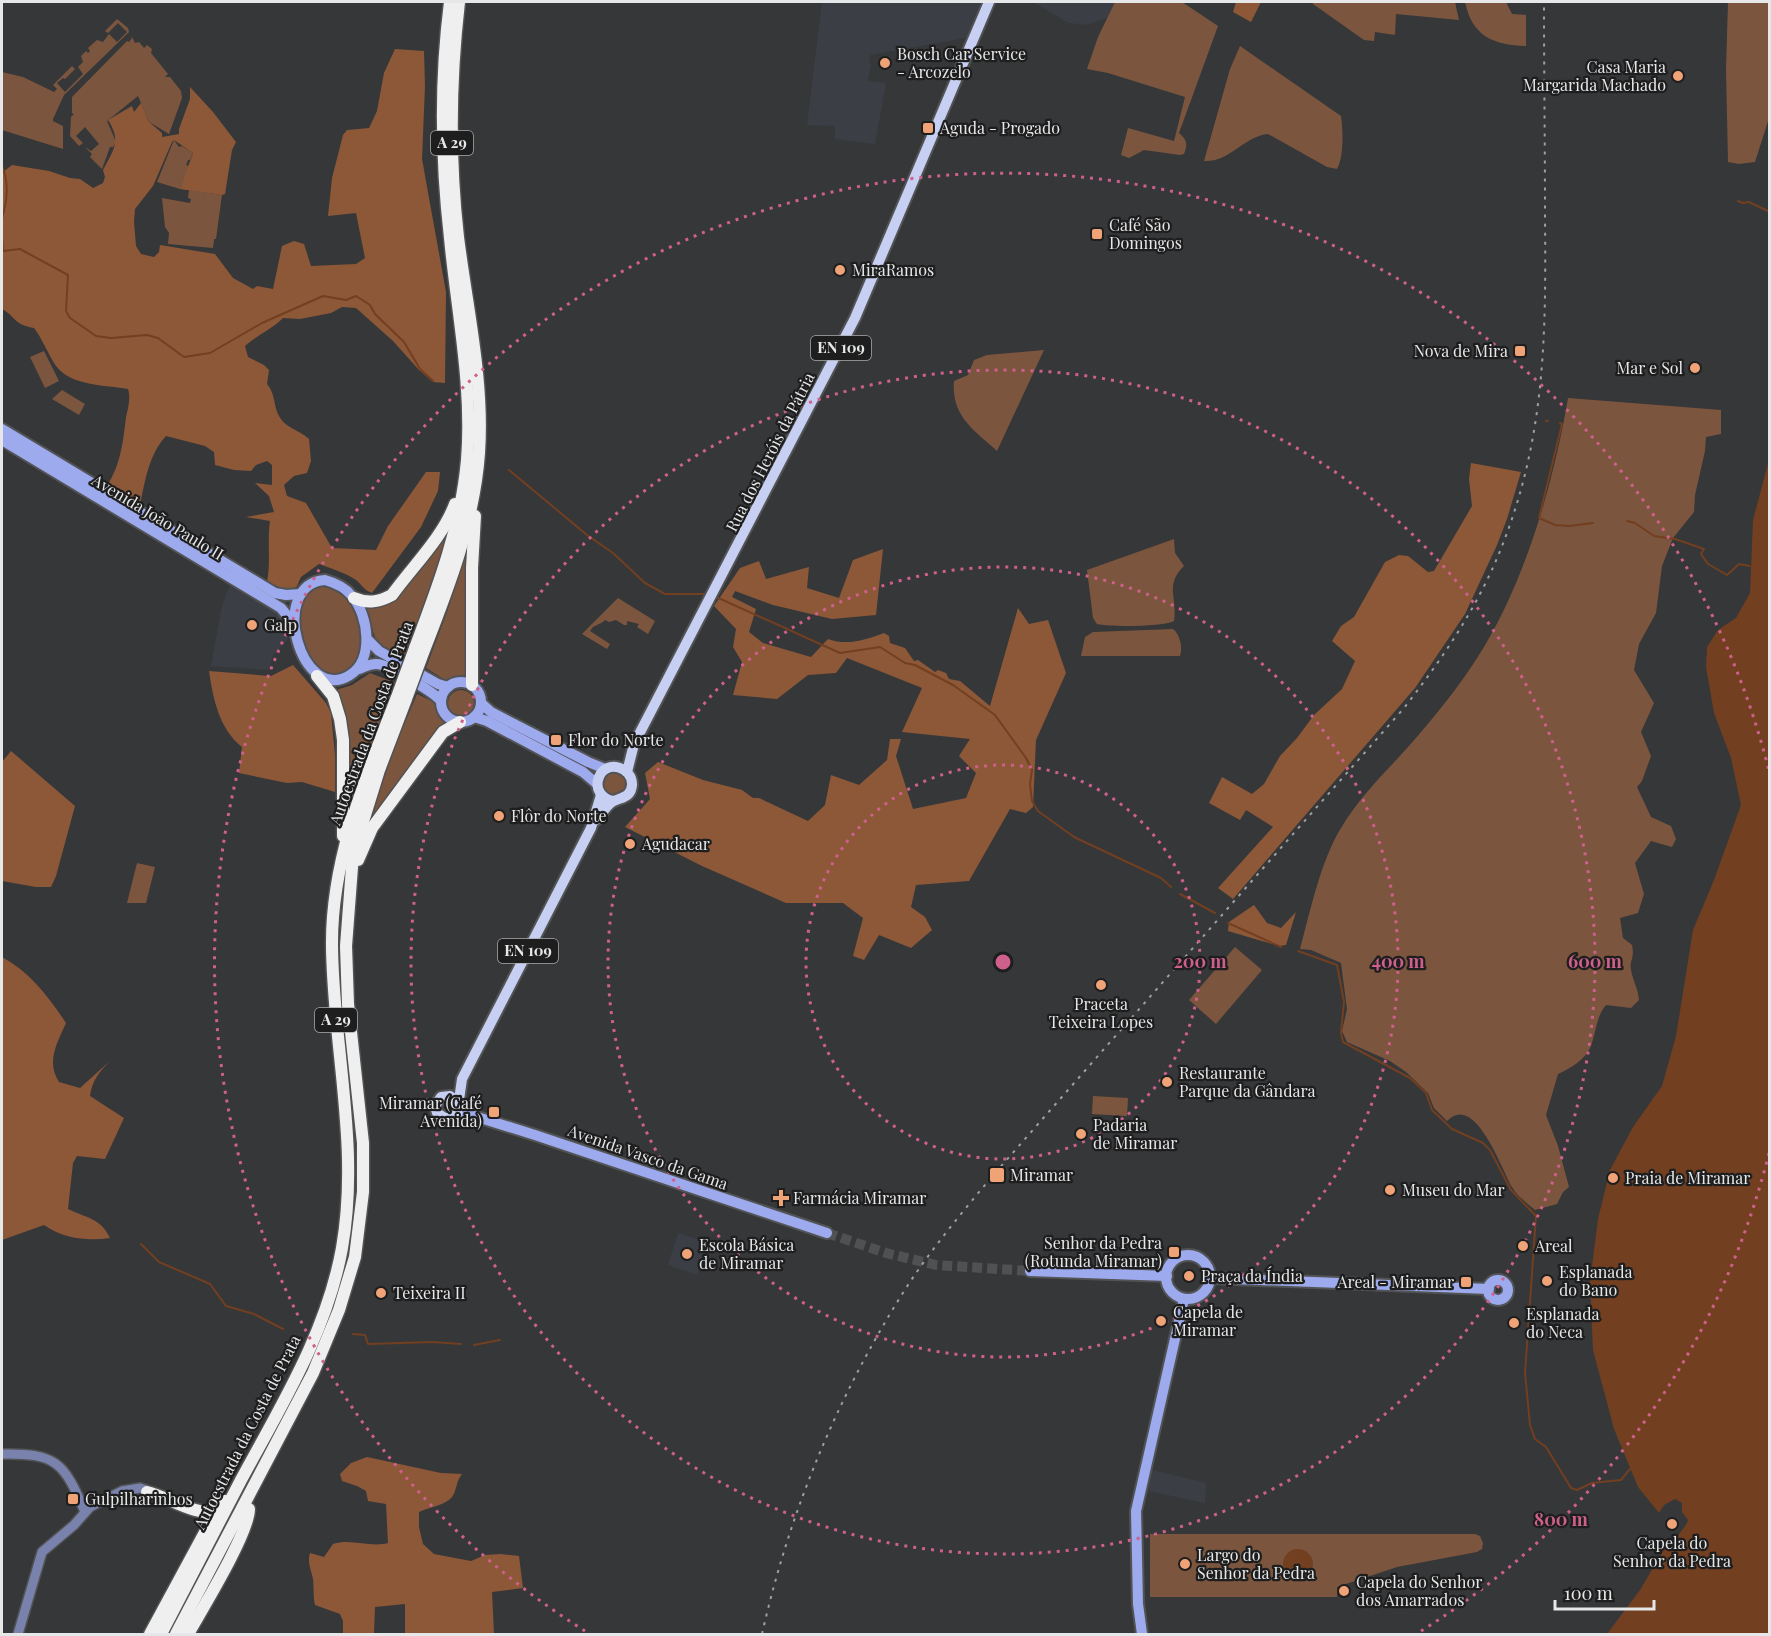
<svg xmlns="http://www.w3.org/2000/svg" width="1771" height="1636" viewBox="0 0 1771 1636" font-family="'Playfair Display',serif">
	<style>
		.built { fill: #3c3e46 }
		.green { fill: #7c553e }
		.forest { fill: #8d5838 }
		.water { fill: #723f20 }
		.lines { fill: none; stroke-linecap: round; stroke-linejoin: round }
		.stream { stroke: #723f20; stroke-width: 2 }
		.secondary-tunnel { stroke: #505153; stroke-width: 10; stroke-dasharray: 10 5; stroke-linecap: butt }
		.tertiary-casing { stroke: #525355; stroke-width: 12 }
		.secondary-casing { stroke: #525355; stroke-width: 14 }
		.primary-casing { stroke: #525355; stroke-width: 14 }
		.motorway-casing { stroke: #525355; stroke-width: 15 }
		.tertiary { stroke: #7982ac; stroke-width: 9 }
		.secondary { stroke: #9dabee; stroke-width: 10 }
		.primary { stroke: #c7cff2; stroke-width: 10 }
		.motorway { stroke: #efefef; stroke-width: 12 }
		.rail { stroke: #9fa0a1; stroke-width: 2; stroke-dasharray: 3 6; stroke-linecap: butt }
		.motorway-bridge-casing { stroke: #525355; stroke-width: 15; stroke-linecap: butt }
		.motorway-bridge { stroke: #efefef; stroke-width: 12 }
		.ring { fill: none; stroke: #cf608c; stroke-width: 3; stroke-dasharray: 3 6 }
		.poi-dot { fill: #efa377; stroke: #1e1e1f; stroke-width: 2 }
		.labels { text-anchor: middle; stroke-width: 4.5; stroke-linejoin: round; paint-order: stroke }
		.shield { fill: #1e1e1f; stroke: #aaabac; stroke-width: 1.5 }
		.shield-label { font-size: 15px; font-weight: bold; fill: #e6e7e8 }
		.poi-label { font-size: 16px; fill: #e6e7e8; stroke: #1e1e1f; text-anchor: start }
		.street-label { font-size: 16px; fill: #e6e7e8; stroke: #1e1e1f }
		.centre { fill: #cf608c; stroke: #1e1e1f; stroke-width: 3 }
		.ring-label { font-size: 18px; text-anchor: middle; font-weight: bold; fill: #cf608c; stroke: #1e1e1f; stroke-width: 4.5; stroke-linejoin: round; paint-order: stroke }
	</style>
	<rect width="100%" height="100%" fill="#363739"/>
	<g class="built">
		<polygon points="822,2 982,2 966,38 870,55 869,62 871,64 868,81 886,83 875,144 835,139 835,126 807,125"/>
		<polygon points="1033,2 1115,2 1107,18 1087,25 1069,23"/>
		<polygon points="230,585 277,614 284,621 289,638 273,655 269,670 211,666 222,606"/>
		<polygon points="678,1233 707,1242 697,1275 668,1265"/>
		<polygon points="1152,1470 1206,1483 1205,1503 1148,1491"/>
	</g>
	<g class="green">
		<path d="M1115 2H1182L1218 26 1179 133C1187 140 1188 144 1184 154L1180 155 1144 150 1129 158 1121 155 1128 128 1174 141 1185 97 1108 73 1087 69 1098 37Z"/>
		<polygon points="1312,2 1455,2 1459,20 1396,14 1395,35 1375,32 1374,41 1364,40 1313,4"/>
		<path d="M1465 2H1506L1512 14 1526 15V46C1493 45 1472 36 1465 2Z"/>
		<polygon points="1728,2 1769,2 1769,118 1755,162 1739,164 1728,162 1726,70"/>
		<polygon points="117,19 128,28 129,32 64,95 53,119 53,121 63,126 63,149 2,130 2,72 23,77 54,92 57,89 53,85 72,66 75,69 65,79 63,78 57,83 65,92 83,74 78,67 83,62 81,56 86,51 88,53 90,51 88,48 97,40 103,42 109,34 117,42 127,32 118,23 108,33 105,31"/>
		<polygon points="131,35 135,43 139,42 144,48 147,45 152,49 151,53 168,74 165,77 170,77 181,91 182,98 169,134 149,122 138,96 107,121 116,142 113,147 110,147 102,169 90,157 92,154 85,147 91,151 99,144 85,127 76,136 83,143 79,146 70,136 71,117 74,114 72,113 72,97 127,41 129,42 132,38"/>
		<path d="M1240 46 1341 116C1343 130 1344 157 1337 169L1327 167 1268 134C1244 136 1229 163 1204 161L1230 69Z"/>
		<polygon points="174,140 179,147 182,146 193,153 190,160 188,160 186,165 189,166 180,189 157,182"/>
		<polygon points="189,190 222,195 216,239 214,239 213,248 168,244 169,233 165,227 162,198 190,203 191,199 188,198"/>
		<path d="M1044 350 997 451C974 430 951 416 954 381L968 375 974 360 987 355Z"/>
		<polygon points="44,351 59,381 45,388 30,357"/>
		<polygon points="62,390 85,404 79,415 52,399"/>
		<path d="M1568 398 1721 410V434L1706 437 1705 451 1695 495 1694 512 1673 538 1662 566 1656 613 1639 644 1634 670 1654 703 1641 732 1651 756 1642 781 1637 787 1651 817 1671 826 1676 839 1672 847 1651 841 1635 863 1644 894 1638 913 1620 918 1623 938 1632 945C1635 958 1629 961 1631 970 1633 981 1638 988 1639 1000L1631 1008 1606 1005C1596 1017 1596 1032 1591 1046 1585 1060 1571 1068 1558 1074L1546 1115 1558 1146 1569 1187 1563 1192 1557 1204 1535 1210C1527 1203 1517 1196 1512 1187 1503 1172 1475 1091 1447 1121L1434 1108 1428 1093 1406 1072 1390 1061 1347 1042 1342 1031 1347 1009 1341 963 1311 950 1300 949C1310 912 1321 860 1341 828 1361 794 1391 767 1416 738 1438 712 1461 684 1479 655 1525 583 1554 481 1568 398Z"/>
		<polygon points="447,529 451,532 405,658 380,647 377,643 366,610 373,607"/>
		<path d="M1174 539 1175 553 1184 566C1164 585 1178 598 1174 621 1163 627 1110 627 1097 624L1093 618 1087 570Z"/>
		<polygon points="469,543 466,678 445,680 426,668 448,609"/>
		<path d="M325 585C352 591 366 624 361 649 360 655 357 661 354 667 349 670 343 674 338 676 308 684 274 597 325 585Z"/>
		<polygon points="618,598 655,621 648,634 637,627 639,624 627,621 627,625 624,625 616,620 609,622 605,620 603,622 593,627 590,631 610,644 607,649 582,634"/>
		<path d="M1173 629C1180 634 1183 648 1180 656H1081L1085 637 1093 632Z"/>
		<polygon points="370,673 396,683 346,821 341,704 336,690 352,685"/>
		<circle cx="461" cy="703" r="13"/>
		<polygon points="417,694 434,702 439,715 445,724 366,830 397,741"/>
		<circle cx="615" cy="784" r="12"/>
		<polygon points="137,863 155,867 146,903 127,903"/>
		<polygon points="1235,947 1262,970 1216,1024 1189,1000"/>
		<polygon points="1093,1096 1128,1098 1127,1116 1092,1114"/>
		<polygon points="1150,1534 1475,1534 1480,1536 1483,1543 1482,1549 1477,1552 1397,1567 1337,1587 1337,1597 1150,1597"/>
	</g>
	<g class="forest">
		<polygon points="1236,2 1261,2 1251,22 1233,12"/>
		<path d="M395 49 424 51 425 86 422 159 446 292 445 383 433 382 419 370 393 341 356 308 342 307 331 313 300 319 283 318C271 330 257 335 245 346L248 357 264 365 269 370 267 384C276 395 273 405 279 416 286 429 300 430 309 439L311 461 307 473 294 476 284 485 287 496 306 503 332 548 376 550 388 526 426 472H440L438 491 421 527 372 593C364 590 362 585 356 580 346 573 330 568 319 564L301 577 297 586 290 592 274 590 267 582C271 561 267 542 270 521L246 517 274 512 269 496 255 483 272 485V465L267 461 256 465 251 471 234 470 215 465 214 452 205 446 166 436C149 454 145 481 140 505L107 486C121 464 123 442 126 417 128 408 131 398 128 389 105 385 71 386 56 366 48 354 43 340 34 328 12 324 17 317 2 309V173L12 165 49 171 70 178 80 179 93 188 103 183 105 177 103 170C113 151 122 141 108 120L132 106 134 112 141 103 149 122 162 133V137L179 134V129L190 99V87L213 112 236 142 232 150 225 194 222 195 180 189 193 153 174 140 172 142 153 186 135 209 134 222 136 246 141 254 154 257 159 252 160 245 215 254 233 278 253 289 257 286 273 289 282 246 294 241 304 244 311 266 356 264 365 258 356 213 328 216 332 178 343 135 347 130 369 128 377 111 384 73Z"/>
		<polygon points="1471,463 1521,472 1507,519 1497,545 1465,614 1415,688 1233,899 1218,888 1273,827 1246,810 1240,820 1209,803 1222,777 1252,794 1264,784 1280,756 1297,738 1314,715 1342,689 1355,661 1332,641 1341,626 1354,617 1385,562 1399,555 1408,556 1428,572 1434,571 1472,506 1469,479"/>
		<path d="M883 549 876 615 832 619 773 605 735 591 732 597 756 609 749 632 763 643 811 657 828 639C848 646 865 640 884 633L889 636 890 643 905 648 914 661 918 660 935 672 938 670 946 673 949 679 960 681 990 706 1018 608 1029 624 1048 620 1066 673 1036 740 1033 807 1026 813 1010 809 969 881 916 885 911 907 925 917 932 930 911 948 879 935 864 960 853 956 863 918 843 903H786L702 866 625 827 650 799 645 773 658 762 703 780 742 790 753 798H759L808 821 825 805 831 775 859 785 887 760 890 739H901L896 756 913 809 966 798 976 773 959 756 970 739 902 732 922 688 847 658 836 673 808 675 777 699 733 695 742 662 733 647 736 629 714 606 740 568 759 561 766 579 809 567 807 588 839 598 853 560Z"/>
		<path d="M293 665 326 703 331 713 335 755V792L302 782 287 783 239 773 242 747C219 729 213 698 209 671L271 676Z"/>
		<polygon points="11,751 75,806 56,876 51,887 36,887 2,881 2,762"/>
		<polygon points="1254,905 1267,923 1281,928 1296,912 1286,945 1279,946 1228,931 1229,922"/>
		<path d="M2 957C30 972 48 996 66 1023 57 1043 46 1062 59 1082L80 1088 111 1060C100 1071 92 1080 90 1096L124 1118 105 1159 77 1156 73 1163 68 1209C86 1218 101 1218 110 1238 88 1241 63 1239 44 1225L2 1240Z"/>
		<path d="M367 1457 441 1473 462 1474C456 1481 457 1490 452 1497 446 1505 429 1507 419 1512V1527L423 1544 434 1554 471 1561 485 1555 500 1554 519 1556 523 1588 492 1592 494 1634H405V1604L375 1607 374 1634H343V1621L340 1614 315 1605C313 1596 314 1588 313 1579 311 1569 307 1563 310 1553L324 1557 333 1544C351 1538 370 1548 388 1543L386 1504 368 1501 366 1491 357 1486 342 1481 340 1474 351 1463Z"/>
	</g>
	<g class="water">
		<path d="M1769 460V1634H1607L1640 1590 1670 1539 1677 1538C1680 1531 1686 1527 1688 1520L1682 1512V1503L1675 1499 1664 1505 1659 1513 1638 1487 1614 1429 1593 1350 1590 1282 1598 1219 1610 1170 1633 1127 1662 1086 1676 1036 1693 930 1714 880 1741 805 1731 758 1714 713 1706 667 1707 647 1718 630 1736 618 1750 593 1753 520Z"/>
		<circle cx="1298" cy="1564" r="15"/>
	</g>
	<g class="lines">
		<g class="stream">
			<path d="M2 166C9 182 7 202 2 218"/>
			<polyline points="1738,201 1743,203 1749,202 1770,212"/>
			<polyline points="2,236 3,251 20,249 68,275 66,311 70,318 96,336 111,338 147,335 158,338 184,357 210,353 262,323 323,296 346,300 356,296 370,305 375,314 404,342 420,369 433,381"/>
			<polyline points="1546,421 1548,421"/>
			<polyline points="1560,423 1562,424 1539,518 1555,525 1569,526 1593,523"/>
			<polyline points="509,470 587,535 613,553 645,583 665,594 709,594"/>
			<polyline points="1627,521 1635,523 1654,536 1675,539 1704,549 1701,554 1708,564 1727,575 1739,564 1750,566"/>
			<polyline points="714,596 840,653 880,647 905,663 915,665 953,685 995,715 1026,758 1032,770 1030,784 1032,801 1038,811 1074,837 1161,878 1171,887"/>
			<polyline points="1180,894 1215,913"/>
			<polyline points="1228,923 1281,947"/>
			<polyline points="1298,951 1337,965 1344,1002 1341,1033 1343,1042 1410,1078 1426,1093 1432,1110 1452,1129 1483,1143 1490,1150 1511,1190 1536,1216 1525,1373 1530,1425 1535,1439 1546,1447 1571,1488 1577,1490 1592,1483 1621,1480 1630,1469"/>
			<polyline points="141,1244 159,1262 210,1284 226,1306 254,1314 283,1329"/>
			<polyline points="353,1334 365,1335 368,1344 433,1342 461,1344"/>
			<polyline points="474,1345 500,1340"/>
		</g>
		<polyline class="secondary-tunnel" points="827,1233 886,1253 936,1265 1030,1271"/>
		<defs>
			<g id="tertiary">
				<path d="M2 1454C56 1453 64 1462 85 1512"/>
				<polyline points="18,1634 42,1552 74,1525 90,1507 122,1491 140,1488 146,1490 147,1494 145,1500 141,1501 131,1497 115,1495"/>
			</g>
			<g id="secondary">
				<polyline points="2,429 275,593 286,595 301,594"/>
				<polyline points="2,440 281,608 294,624"/>
				<path d="M325 580C336 583 345 587 352 596 369 616 374 660 350 675 301 706 267 584 325 580Z"/>
				<polyline points="368,640 379,651 438,684 448,687"/>
				<path d="M359 669C366 666 374 662 382 665 394 669 434 692 441 701"/>
				<circle cx="461" cy="702" r="20"/>
				<polyline points="481,703 491,712 588,762 605,769"/>
				<polyline points="474,717 487,721 583,772 597,784"/>
				<polyline points="458,1111 535,1135 827,1233"/>
				<circle cx="1188" cy="1277" r="22"/>
				<polyline points="1030,1271 1167,1276"/>
				<polyline points="1210,1278 1489,1289"/>
				<circle cx="1498" cy="1290" r="10"/>
				<polyline points="1142,1634 1138,1604 1136,1511 1184,1299"/>
			</g>
			<g id="primary">
				<polyline points="627,772 634,744 855,318 989,2"/>
				<path d="M596 820C601 815 606 806 612 802 621 797 631 798 632 785 633 767 606 759 599 777 594 789 602 799 613 801"/>
				<polyline points="458,1102 450,1096 441,1097 435,1106 437,1113 445,1118 451,1118 457,1114 462,1079 591,828 601,795"/>
			</g>
			<g id="motorway">
				<path d="M354 598C368 604 379 602 392 595 413 566 443 537 455 504"/>
				<path d="M415 648C438 587 461 527 467 460 473 386 457 312 450 238 441 159 440 80 450 2"/>
				<path d="M423 653C448 589 474 523 479 453 484 380 467 309 458 237 449 158 450 80 459 2"/>
				<polyline points="317,676 333,696 340,719 343,740 343,836"/>
				<polyline points="472,685 472,568 475,516"/>
				<polyline points="358,860 372,828 443,732 460,722"/>
				<path d="M147 1492C168 1497 193 1515 216 1512"/>
				<polyline points="150,1634 216,1512 225,1501"/>
				<path d="M161 1634C188 1583 214 1531 241 1480 281 1406 327 1332 342 1248 360 1147 333 1047 332 946 331 859 366 777 397 697"/>
				<polyline points="176,1634 313,1373 339,1310 355,1257 363,1192 363,1143 348,1004 346,946 353,854 379,770 406,699"/>
				<path d="M188 1634C202 1609 249 1533 249 1509"/>
			</g>
		</defs>
		<use href="#tertiary" class="tertiary-casing"/>
		<use href="#secondary" class="secondary-casing"/>
		<use href="#primary" class="primary-casing"/>
		<use href="#motorway" class="motorway-casing"/>
		<use href="#tertiary" class="tertiary"/>
		<use href="#secondary" class="secondary"/>
		<use href="#primary" class="primary"/>
		<use href="#motorway" class="motorway"/>
		<path class="rail" d="M762 1634C790 1510 838 1395 906 1288 932 1248 964 1210 995 1173L1404 708C1443 658 1479 605 1502 546 1546 435 1546 332 1545 215 1545 144 1544 73 1544 2"/>
		<defs>
			<g id="motorway-bridge">
				<polyline points="397,697 415,648"/>
				<polyline points="406,699 423,653"/>
			</g>
		</defs>
		<use href="#motorway-bridge" class="motorway-bridge-casing"/>
		<use href="#motorway-bridge" class="motorway-bridge"/>
	</g>
	<g class="ring">
		<circle cx="1003" cy="962" r="197"/>
		<circle cx="1003" cy="962" r="395"/>
		<circle cx="1003" cy="962" r="592"/>
		<path d="M1769 1153A789 789 0 0 1 1421 1631M585 1631A789 789 0 1 1 1769 771"/>
	</g>
	<g class="poi-dot">
		<circle cx="885" cy="63" r="6"/>
		<circle cx="1678" cy="76" r="6"/>
		<rect x="922" y="122" width="12" height="12" rx="3"/>
		<rect x="1091" y="228" width="12" height="12" rx="3"/>
		<circle cx="840" cy="270" r="6"/>
		<rect x="1514" y="345" width="12" height="12" rx="3"/>
		<circle cx="1695" cy="368" r="6"/>
		<circle cx="252" cy="625" r="6"/>
		<rect x="550" y="734" width="12" height="12" rx="3"/>
		<circle cx="499" cy="816" r="6"/>
		<circle cx="630" cy="844" r="6"/>
		<circle cx="1101" cy="985" r="6"/>
		<circle cx="1167" cy="1082" r="6"/>
		<rect x="488" y="1106" width="12" height="12" rx="3"/>
		<circle cx="1081" cy="1134" r="6"/>
		<rect x="989" y="1167" width="16" height="16" rx="3"/>
		<circle cx="1613" cy="1178" r="6"/>
		<circle cx="1390" cy="1190" r="6"/>
		<path d="M778 1189h6v6h6v6h-6v6h-6v-6h-6v-6h6z"/>
		<circle cx="1523" cy="1246" r="6"/>
		<rect x="1168" y="1246" width="12" height="12" rx="3"/>
		<circle cx="687" cy="1254" r="6"/>
		<circle cx="1189" cy="1276" r="6"/>
		<circle cx="1547" cy="1281" r="6"/>
		<rect x="1460" y="1276" width="12" height="12" rx="3"/>
		<circle cx="381" cy="1293" r="6"/>
		<circle cx="1161" cy="1321" r="6"/>
		<circle cx="1514" cy="1323" r="6"/>
		<rect x="67" y="1493" width="12" height="12" rx="3"/>
		<circle cx="1672" cy="1524" r="6"/>
		<circle cx="1185" cy="1564" r="6"/>
		<circle cx="1344" cy="1591" r="6"/>
	</g>
	<g class="labels">
		<g class="shield">
			<rect x="431" y="131" width="42" height="24" rx="4.5"/>
			<rect x="811" y="336" width="60" height="24" rx="4.5"/>
			<rect x="498" y="939" width="60" height="24" rx="4.5"/>
			<rect x="315" y="1008" width="42" height="24" rx="4.5"/>
		</g>
		<g class="shield-label">
			<text x="452" y="148">A 29</text>
			<text x="841" y="353">EN 109</text>
			<text x="528" y="956">EN 109</text>
			<text x="336" y="1025">A 29</text>
		</g>
		<g class="poi-label">
			<text x="897" y="60">Bosch Car Service<tspan x="897" dy="18">- Arcozelo</tspan></text>
			<text x="1666" y="73" text-anchor="end">Casa Maria<tspan x="1666" dy="18">Margarida Machado</tspan></text>
			<text x="940" y="134">Aguda - Progado</text>
			<text x="1109" y="231">Café São<tspan x="1109" dy="18">Domingos</tspan></text>
			<text x="852" y="276">MiraRamos</text>
			<text x="1508" y="357" text-anchor="end">Nova de Mira</text>
			<text x="1683" y="374" text-anchor="end">Mar e Sol</text>
			<text x="264" y="631">Galp</text>
			<text x="568" y="746">Flor do Norte</text>
			<text x="511" y="822">Flôr do Norte</text>
			<text x="642" y="850">Agudacar</text>
			<text x="1101" y="1010" text-anchor="middle">Praceta<tspan x="1101" dy="18">Teixeira Lopes</tspan></text>
			<text x="1179" y="1079">Restaurante<tspan x="1179" dy="18">Parque da Gândara</tspan></text>
			<text x="482" y="1109" text-anchor="end">Miramar (Café<tspan x="482" dy="18">Avenida)</tspan></text>
			<text x="1093" y="1131">Padaria<tspan x="1093" dy="18">de Miramar</tspan></text>
			<text x="1010" y="1181">Miramar</text>
			<text x="1625" y="1184">Praia de Miramar</text>
			<text x="1402" y="1196">Museu do Mar</text>
			<text x="793" y="1204">Farmácia Miramar</text>
			<text x="1162" y="1249" text-anchor="end">Senhor da Pedra<tspan x="1162" dy="18">(Rotunda Miramar)</tspan></text>
			<text x="699" y="1251">Escola Básica<tspan x="699" dy="18">de Miramar</tspan></text>
			<text x="1535" y="1252">Areal</text>
			<text x="1559" y="1278">Esplanada<tspan x="1559" dy="18">do Bano</tspan></text>
			<text x="1201" y="1282">Praça da Índia</text>
			<text x="1454" y="1288" text-anchor="end">Areal - Miramar</text>
			<text x="393" y="1299">Teixeira II</text>
			<text x="1173" y="1318">Capela de<tspan x="1173" dy="18">Miramar</tspan></text>
			<text x="1526" y="1320">Esplanada<tspan x="1526" dy="18">do Neca</tspan></text>
			<text x="85" y="1505">Gulpilharinhos</text>
			<text x="1672" y="1549" text-anchor="middle">Capela do<tspan x="1672" dy="18">Senhor da Pedra</tspan></text>
			<text x="1197" y="1561">Largo do<tspan x="1197" dy="18">Senhor da Pedra</tspan></text>
			<text x="1356" y="1588">Capela do Senhor<tspan x="1356" dy="18">dos Amarrados</tspan></text>
		</g>
		<g class="street-label">
			<text transform="translate(770 452) rotate(-63)" y="6">Rua dos Heróis da Pátria</text>
			<text transform="translate(158 517) rotate(31)" y="6">Avenida João Paulo II</text>
			<text transform="translate(371 723) rotate(-70)" y="6">Autoestrada da Costa de Prata</text>
			<text transform="translate(648 1157) rotate(19)" y="6">Avenida Vasco da Gama</text>
			<text transform="translate(247 1432) rotate(-63)" y="6">Autoestrada da Costa de Prata</text>
		</g>
	</g>
	<circle cx="1003" cy="962" r="9" class="centre"/>
	<g class="ring-label">
		<text x="1200" y="968">200 m</text>
		<text x="1398" y="968">400 m</text>
		<text x="1595" y="968">600 m</text>
		<text x="1561" y="1526">800 m</text>
	</g>
	<rect width="1771" height="1636" fill="none" stroke="#e6e7e8" stroke-width="6"/>
	<path d="M1555 1600v9h99v-9" fill="none" stroke="#e6e7e8" stroke-width="3"/>
	<text x="1564" y="1600" font-size="18" fill="#e6e7e8" stroke="#1e1e1f" stroke-width="4.5" paint-order="stroke">100 m</text>
</svg>
